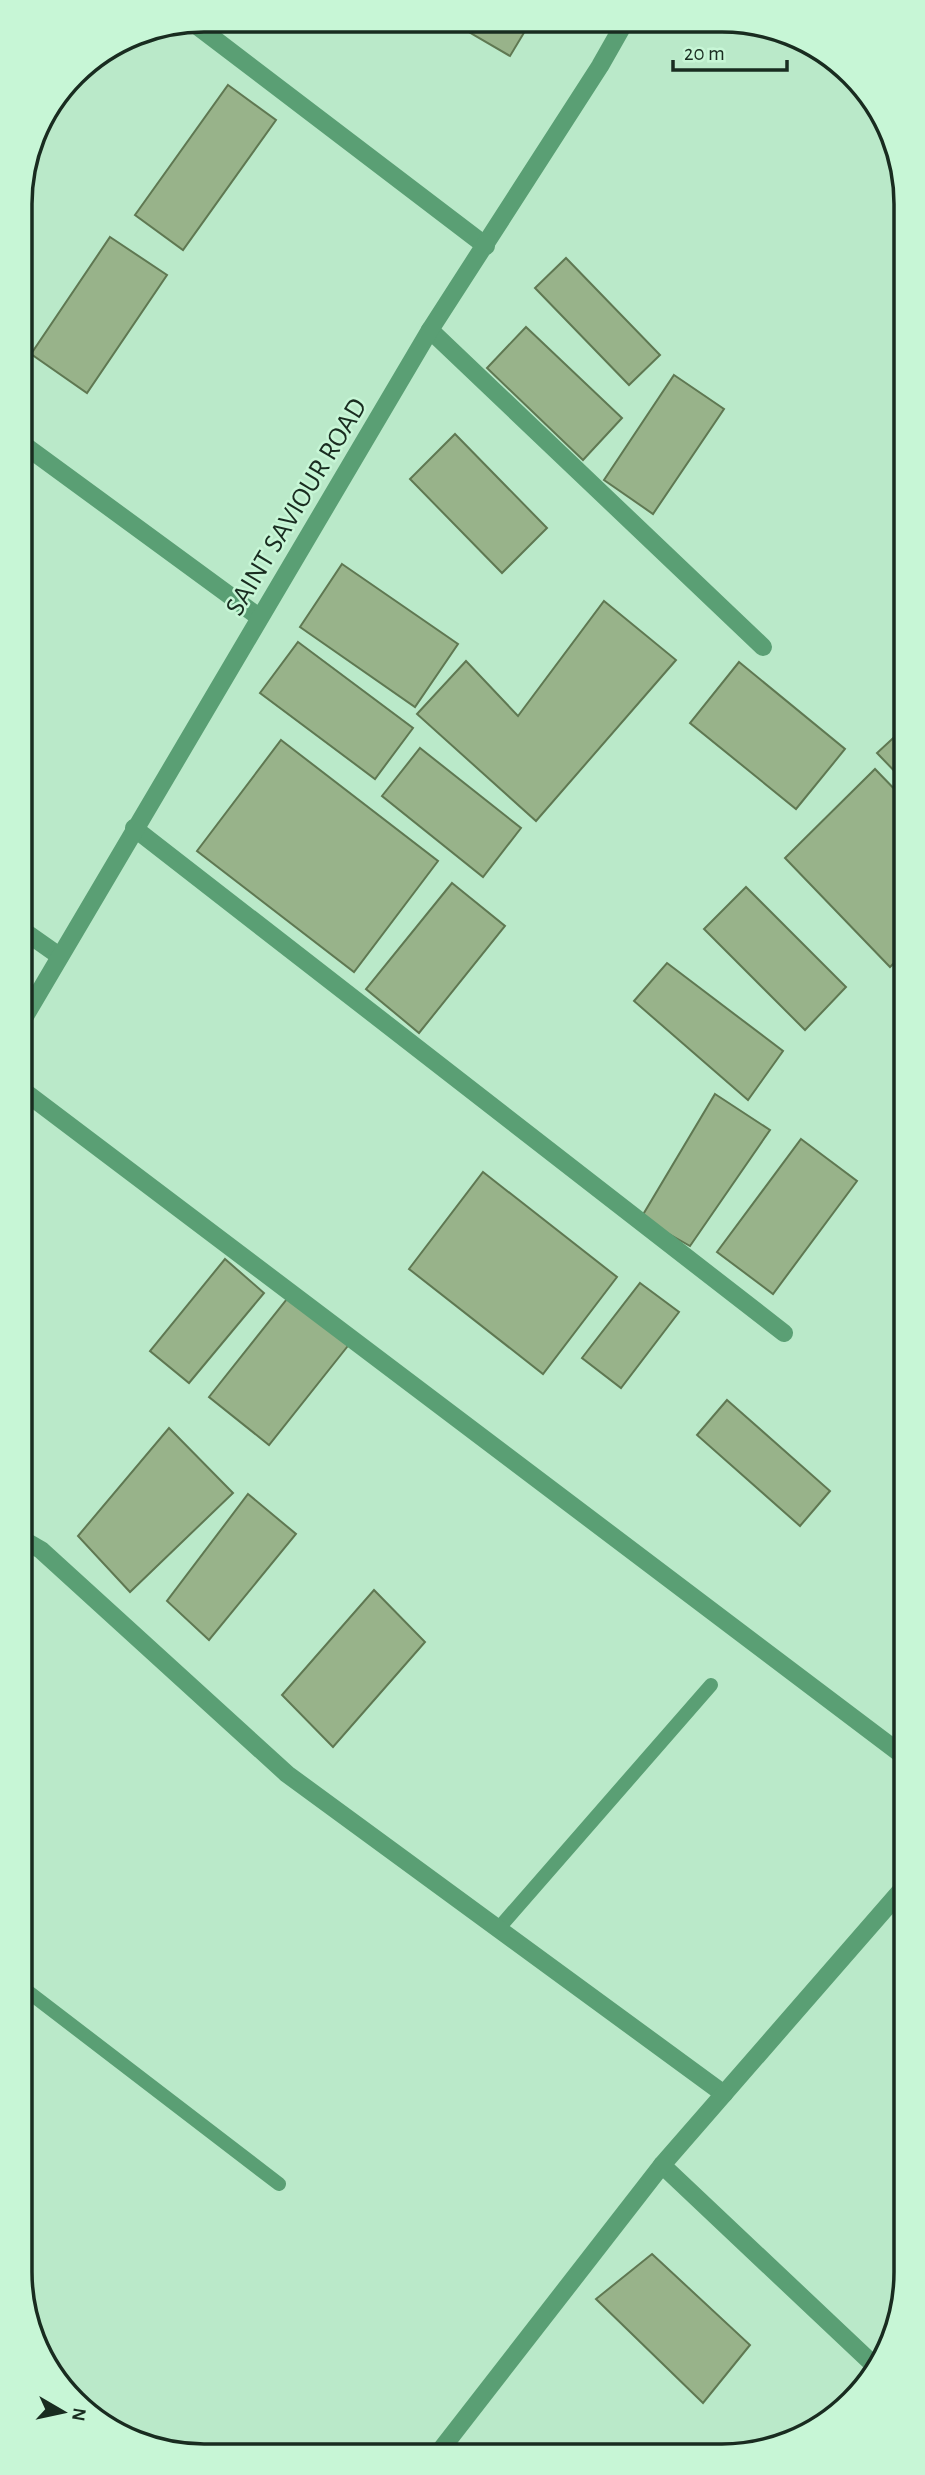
<svg xmlns="http://www.w3.org/2000/svg" width="925" height="2475" viewBox="0 0 925 2475" font-family="'Alegreya Sans',sans-serif">
	<style>
		.building { fill: #98b38a; stroke: #5f7852; stroke-width: 2 }
		.lines { fill: none; stroke-linecap: round; stroke-linejoin: round }
		.service { stroke: #5a9f74; stroke-width: 14 }
		.minor { stroke: #5a9f74; stroke-width: 18 }
		.tertiary { stroke: #5a9f74; stroke-width: 18 }
		.labels { text-anchor: middle; stroke-width: 5; stroke-linejoin: round; paint-order: stroke }
		.street-label { font-size: 28px; fill: #192c20; stroke: #c7f6d6 }
		.rim { fill: none; stroke: #192c20; stroke-width: 3.5 }
	</style>
	<rect width="100%" height="100%" fill="#bae9c9"/>
	<g class="building">
		<polygon points="450,21 531,21 510,56"/>
		<polygon points="228,85 276,120 183,250 135,215"/>
		<polygon points="110,237 167,275 87,393 31,354"/>
		<polygon points="566,258 660,355 629,385 535,288"/>
		<polygon points="526,327 622,418 583,460 487,368"/>
		<polygon points="674,375 724,409 653,514 604,480"/>
		<polygon points="455,434 547,528 502,573 410,479"/>
		<polygon points="342,564 458,644 415,707 300,627"/>
		<polygon points="604,601 676,660 536,821 417,714 466,661 518,716"/>
		<polygon points="298,642 413,728 375,779 260,693"/>
		<polygon points="739,662 845,749 796,809 690,723"/>
		<polygon points="903,729 903,780 877,753"/>
		<polygon points="281,740 438,861 354,972 197,851"/>
		<polygon points="420,748 521,828 483,877 382,796"/>
		<polygon points="875,769 903,798 903,954 890,967 785,858"/>
		<polygon points="452,883 505,926 419,1033 366,989"/>
		<polygon points="746,887 846,987 805,1030 704,929"/>
		<polygon points="667,963 783,1051 748,1100 634,1001"/>
		<polygon points="715,1094 770,1130 690,1246 641,1218"/>
		<polygon points="801,1139 857,1181 773,1294 717,1252"/>
		<polygon points="483,1172 617,1277 543,1374 409,1269"/>
		<polygon points="225,1259 264,1293 189,1383 150,1351"/>
		<polygon points="640,1283 679,1312 621,1388 582,1358"/>
		<polygon points="291,1294 351,1342 269,1445 209,1397"/>
		<polygon points="727,1400 830,1491 800,1526 697,1435"/>
		<polygon points="169,1428 233,1493 130,1592 78,1536"/>
		<polygon points="248,1494 296,1534 209,1640 167,1601"/>
		<polygon points="374,1590 425,1642 333,1747 282,1695"/>
		<polygon points="652,2254 750,2345 703,2403 596,2299"/>
	</g>
	<g class="lines">
		<g class="service">
			<polyline points="498,1929 711,1685"/>
			<polyline points="22,1987 279,2184"/>
		</g>
		<g class="minor">
			<polyline points="192,22 486,246"/>
			<polyline points="430,330 763,647"/>
			<polyline points="20,442 259,617"/>
			<polyline points="134,828 784,1333"/>
			<polyline points="21,929 58,955"/>
			<polyline points="21,1089 905,1757"/>
			<polyline points="22,1539 41,1550 287,1774 724,2094"/>
			<polyline points="662,2165 876,2367"/>
			<polyline points="439,2452 662,2165 905,1886"/>
		</g>
		<polyline class="tertiary" points="21,1023 430,330 600,66 625,22"/>
	</g>
	<g class="labels">
		<g class="street-label">
			<text transform="translate(295 506) rotate(-59)" y="10">SAINT SAVIOUR ROAD</text>
		</g>
	</g>
	<path d="M0 0H925V2475H0ZM204 32H722A172 172 0 0 1 894 204V2272A172 172 0 0 1 722 2444H204A172 172 0 0 1 32 2272V204A172 172 0 0 1 204 32Z" fill="#c7f6d6" fill-rule="evenodd"/>
	<path class="rim" d="M204 32H722A172 172 0 0 1 894 204V2272A172 172 0 0 1 722 2444H204A172 172 0 0 1 32 2272V204A172 172 0 0 1 204 32Z"/>
	<g transform="translate(63 2412) rotate(99)" stroke="#c7f6d6" stroke-width="5" paint-order="stroke">
	<path d="M0-5L12 26L0 18L-12 26Z" fill="#192c20"/>
	<text y="-10" font-size="19" font-weight="bold" text-anchor="middle" fill="#192c20">N</text>
	</g>
	<path d="M673 60v10h114v-10" fill="none" stroke="#192c20" stroke-width="3.5"/>
	<text x="684" y="60" font-size="21" fill="#192c20" stroke="#c7f6d6" stroke-width="5" paint-order="stroke">20 m</text>
</svg>
